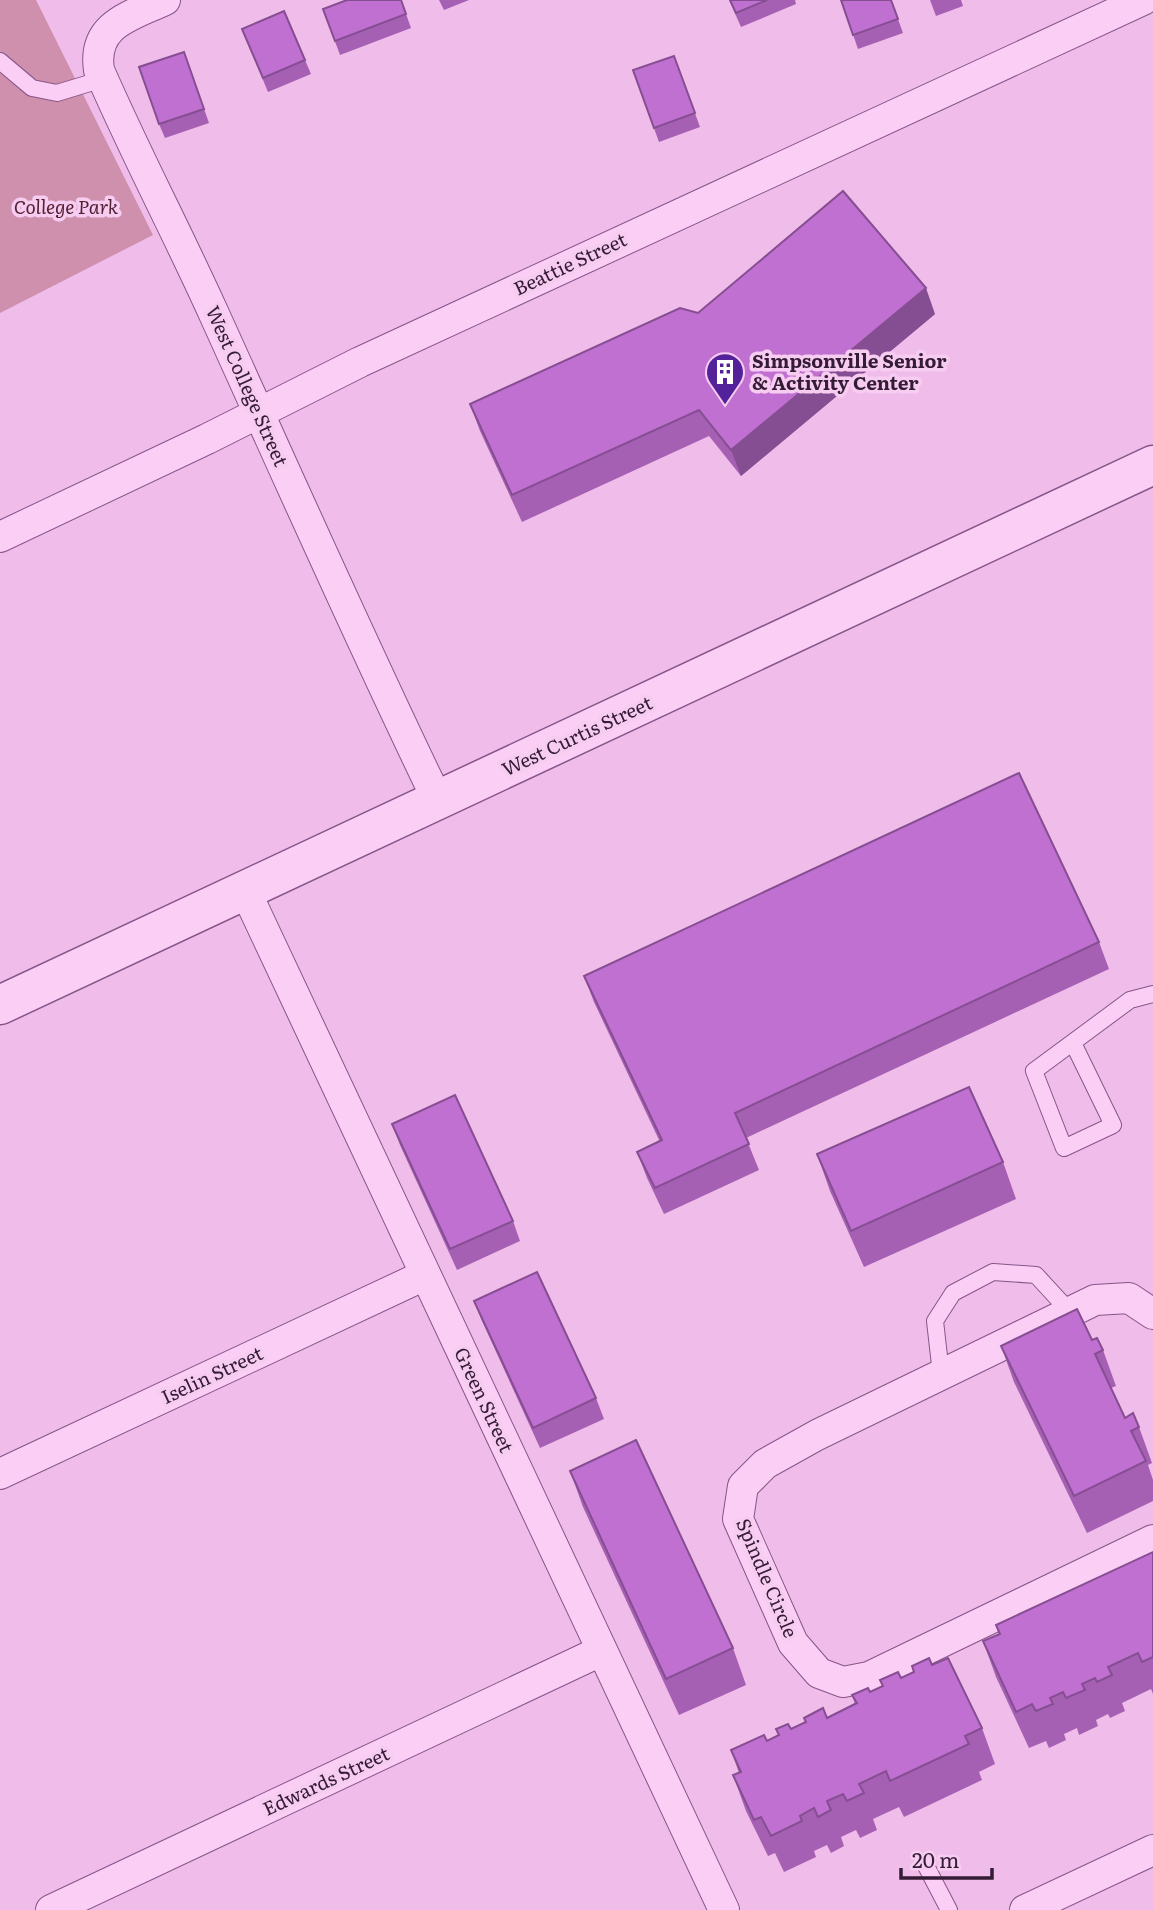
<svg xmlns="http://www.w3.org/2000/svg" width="1153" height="1910" viewBox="0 0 1153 1910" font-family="Literata,serif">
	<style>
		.green { fill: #ce90ad }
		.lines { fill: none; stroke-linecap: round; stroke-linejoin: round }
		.service-casing { stroke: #865588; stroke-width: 18 }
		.minor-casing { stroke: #865588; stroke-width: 32 }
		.tertiary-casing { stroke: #865588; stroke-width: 41 }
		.service { stroke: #fbcff5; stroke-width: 16 }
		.minor { stroke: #fbcff5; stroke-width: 30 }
		.tertiary { stroke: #fbcff5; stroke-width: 38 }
		.wall { fill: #a560b3 }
		.shaded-wall { fill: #864e92 }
		.building { fill: #c070d0; stroke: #864e92; stroke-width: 2 }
		.labels { text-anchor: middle; stroke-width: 7; stroke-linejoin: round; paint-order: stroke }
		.park-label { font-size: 19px; font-style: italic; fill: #542031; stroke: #f7ccf1 }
		.street-label { font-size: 19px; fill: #341b36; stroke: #f7ccf1 }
		.poi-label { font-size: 19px; font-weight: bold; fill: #341b36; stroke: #f7ccf1; text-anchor: start }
	</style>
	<rect width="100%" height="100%" fill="#f0bcea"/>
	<polygon class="green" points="0,0 36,0 153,235 0,313"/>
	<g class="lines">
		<defs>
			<g id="service">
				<polyline points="0,61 32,88 57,93 103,79"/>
				<polyline points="1073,1043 1113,1125 1064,1148 1034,1071 1130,1000 1153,994"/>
				<polyline points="941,1374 935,1321 953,1293 993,1272 1036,1275 1070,1312"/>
				<polyline points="925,1864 949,1910"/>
			</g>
			<g id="minor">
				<path d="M165 0C131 16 92 24 99 70 135 153 177 232 214 314 288 477 360 640 438 801"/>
				<polyline points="0,537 207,439 360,362 1143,0"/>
				<polyline points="245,890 724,1910"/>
				<polyline points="1153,1314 1129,1298 1095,1300 817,1435 765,1464 743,1486 738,1519 793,1643 819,1673 843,1682 869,1677 1153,1540"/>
				<polyline points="0,1474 425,1275"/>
				<polyline points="51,1910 601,1651"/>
				<polyline points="1025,1910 1153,1850"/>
			</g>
			<polyline id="tertiary" points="0,1005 1153,465"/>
		</defs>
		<use href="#service" class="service-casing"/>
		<use href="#minor" class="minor-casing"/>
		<use href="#tertiary" class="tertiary-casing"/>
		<use href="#service" class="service"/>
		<use href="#minor" class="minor"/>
		<use href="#tertiary" class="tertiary"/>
	</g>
	<g class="wall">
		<polygon points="401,0 411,28 340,55 323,9"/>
		<polygon points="439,0 469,0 444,10"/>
		<polygon points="729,0 795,0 796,4 741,27"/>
		<polygon points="841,0 891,0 903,33 858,49"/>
		<polygon points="930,0 961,0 963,6 936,16"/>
		<polygon points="242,29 305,60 311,74 268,92"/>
		<polygon points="184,52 209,123 165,138 159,124"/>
		<polygon points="674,56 700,127 659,142 633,70"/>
		<polygon points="698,313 935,314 741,476 709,436 522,522 480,431 470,404"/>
		<polygon points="1099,942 1109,969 746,1138 759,1170 664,1214 647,1178 637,1152 660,1142 594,1002 584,976"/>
		<polygon points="392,1124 513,1221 520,1241 457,1270 400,1145"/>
		<polygon points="817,1154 1003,1162 1016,1199 864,1267 830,1191"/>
		<polygon points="474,1301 596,1398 604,1419 540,1448 482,1321"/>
		<polygon points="1092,1340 1103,1350 1116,1386 1111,1388 1125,1418 1139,1427 1152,1463 1148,1465 1153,1480 1153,1501 1087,1533 1014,1382 1001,1346"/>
		<polygon points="570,1471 733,1648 746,1685 679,1715 583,1507"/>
		<polygon points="1153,1552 1153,1694 1151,1689 1122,1703 1125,1711 1110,1718 1108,1714 1096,1720 1098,1726 1079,1735 1077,1728 1064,1734 1066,1740 1049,1748 1046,1741 1029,1748 996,1677 983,1641 999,1634 996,1625"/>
		<polygon points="932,1665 982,1728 995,1764 979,1772 982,1780 904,1817 899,1807 873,1819 877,1830 860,1838 856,1830 841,1837 844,1846 831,1853 827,1845 814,1851 816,1857 784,1872 775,1853 768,1856 746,1811 733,1775 739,1773 731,1750 767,1741 791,1729 827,1718 855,1704 852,1695 870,1692 883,1687 880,1680 901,1678"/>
	</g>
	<polygon class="shaded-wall" points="926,288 935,314 741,476 731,450"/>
	<g class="building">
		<polygon points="347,0 401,0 406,14 335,41 323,9"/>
		<polygon points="730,0 767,0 736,13"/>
		<polygon points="841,0 891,0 898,19 853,35"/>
		<polygon points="284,11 305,60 263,78 242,29"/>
		<polygon points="184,52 204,109 159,124 139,67"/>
		<polygon points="674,56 695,113 654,128 633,70"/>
		<polygon points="843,191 926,288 731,450 699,410 512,495 470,404 680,308 698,313"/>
		<polygon points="1019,773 1099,942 735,1113 749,1144 655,1188 637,1152 662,1140 584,976"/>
		<polygon points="969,1087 1003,1162 851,1231 817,1154"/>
		<polygon points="455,1095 513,1221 450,1249 392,1124"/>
		<polygon points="537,1272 596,1398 533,1428 474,1301"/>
		<polygon points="1077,1309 1092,1340 1097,1338 1103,1350 1095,1354 1125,1418 1133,1413 1139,1427 1131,1431 1146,1461 1074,1496 1001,1346"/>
		<polygon points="636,1440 733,1648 666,1679 570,1471"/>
		<polygon points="1153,1552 1153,1657 1142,1662 1138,1653 1108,1667 1112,1675 1097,1682 1095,1678 1082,1684 1085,1690 1066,1698 1063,1692 1050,1698 1053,1704 1036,1711 1032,1704 1016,1712 983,1641 1000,1634 996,1625"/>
		<polygon points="929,1658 932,1665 948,1658 982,1728 965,1736 969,1744 890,1781 886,1771 859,1784 864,1793 847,1801 843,1794 827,1801 831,1810 818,1817 814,1808 800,1816 802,1821 771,1836 761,1817 754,1820 733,1775 741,1772 731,1750 764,1735 767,1741 779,1735 776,1729 788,1724 791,1729 806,1722 804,1718 823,1708 827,1718 857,1703 852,1695 868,1688 870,1692 883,1686 880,1680 898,1672 901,1678 914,1672 912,1666"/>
	</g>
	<defs>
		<symbol id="building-pin" viewBox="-11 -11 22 30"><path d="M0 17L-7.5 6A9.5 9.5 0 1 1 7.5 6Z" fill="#53229a" stroke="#f7ccf1"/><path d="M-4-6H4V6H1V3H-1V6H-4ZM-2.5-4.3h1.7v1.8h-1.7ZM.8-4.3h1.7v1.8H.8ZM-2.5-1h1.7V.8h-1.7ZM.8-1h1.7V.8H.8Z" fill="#fff"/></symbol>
	</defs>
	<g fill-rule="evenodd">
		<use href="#building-pin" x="703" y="350" width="44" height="60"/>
	</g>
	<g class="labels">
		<g class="park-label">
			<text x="66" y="214">College Park</text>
		</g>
		<g class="street-label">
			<text transform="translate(570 264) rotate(-25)" y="7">Beattie Street</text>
			<text transform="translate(247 386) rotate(66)" y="7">West College Street</text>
			<text transform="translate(577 736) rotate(-25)" y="7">West Curtis Street</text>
			<text transform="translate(212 1375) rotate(-25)" y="7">Iselin Street</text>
			<text transform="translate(484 1400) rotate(65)" y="7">Green Street</text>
			<text transform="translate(767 1578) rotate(67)" y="7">Spindle Circle</text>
			<text transform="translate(326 1781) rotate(-25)" y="7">Edwards Street</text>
		</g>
		<g class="poi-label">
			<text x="752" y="368">Simpsonville Senior<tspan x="752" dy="22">&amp; Activity Center</tspan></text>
		</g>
	</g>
	<path d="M901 1868v10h91v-10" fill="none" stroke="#341b36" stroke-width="3.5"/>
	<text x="912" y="1868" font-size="21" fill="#341b36" stroke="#f7ccf1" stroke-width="5" paint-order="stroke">20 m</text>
</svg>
